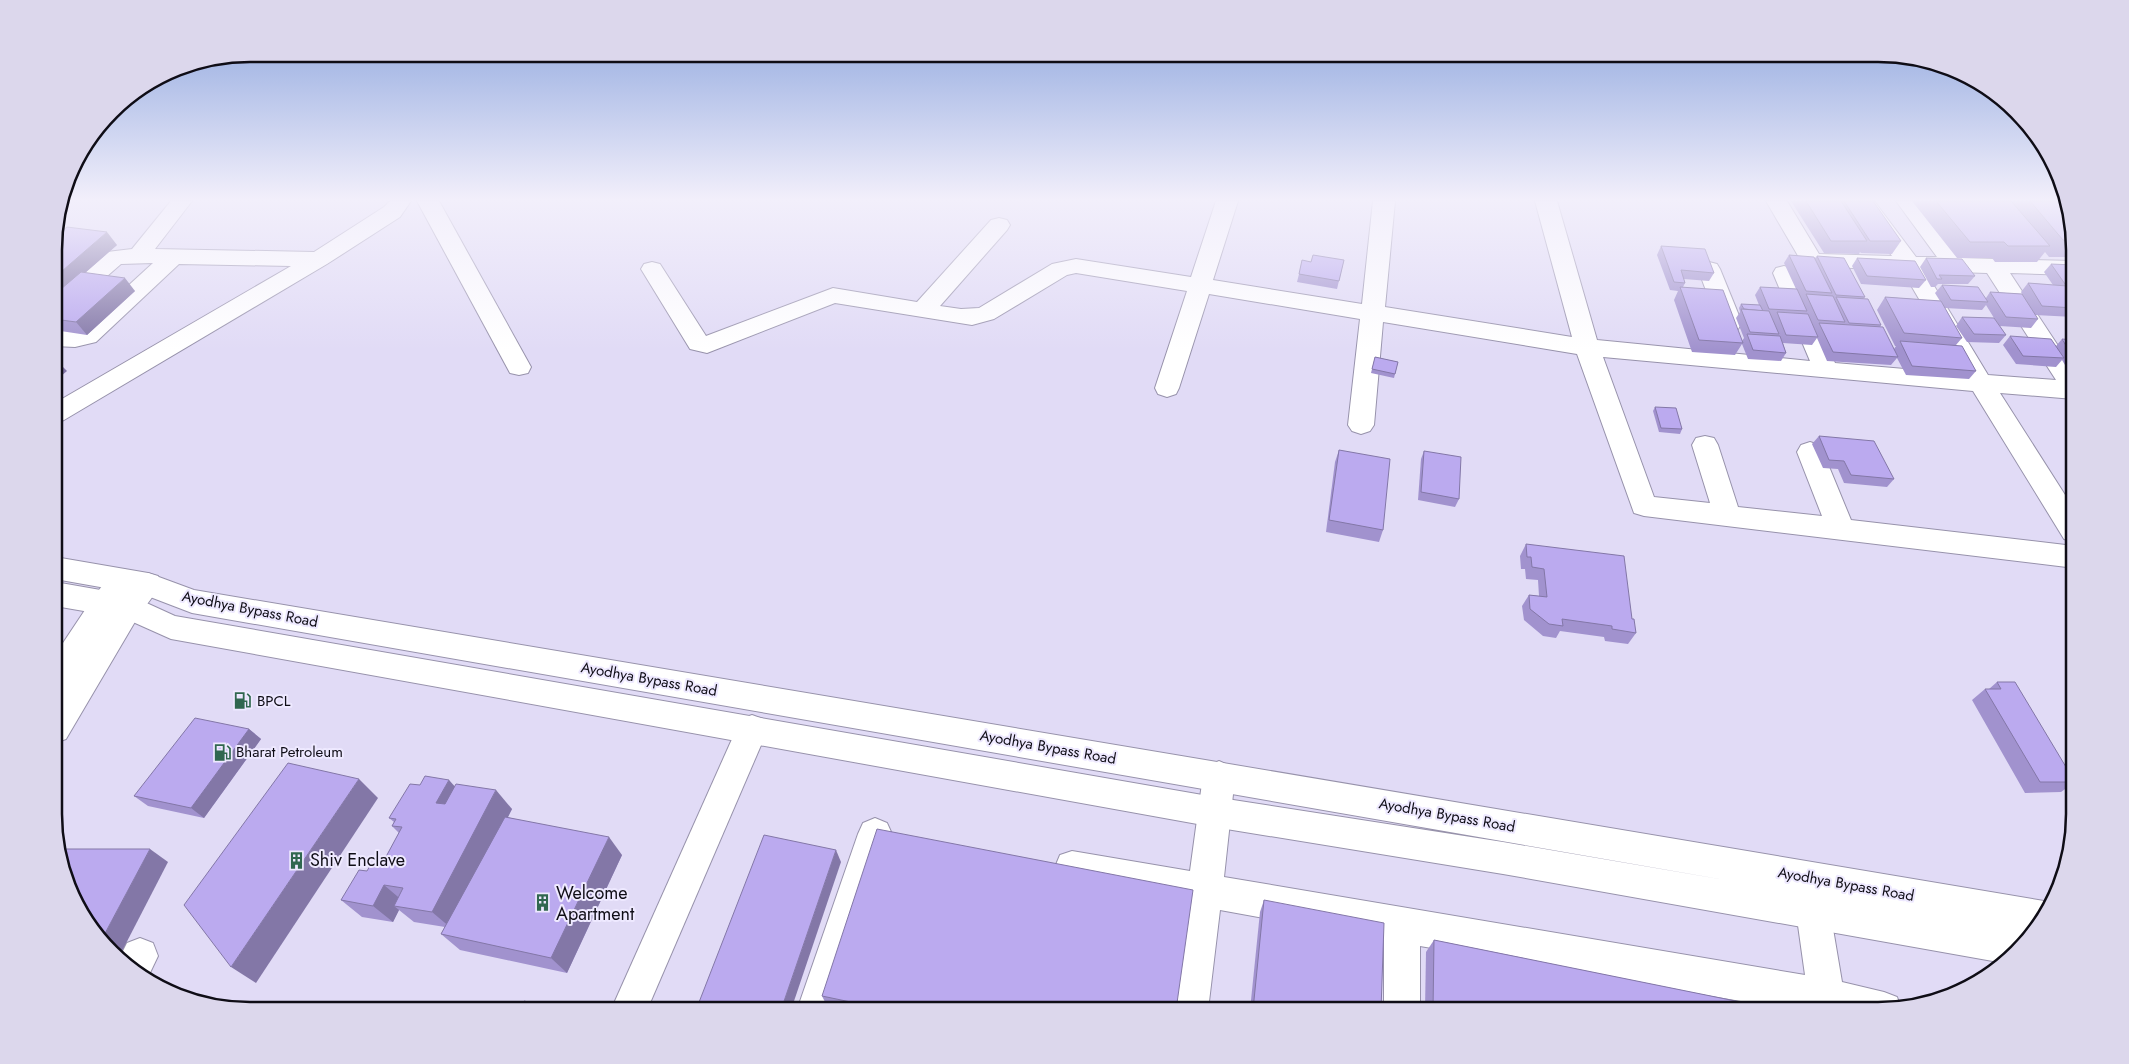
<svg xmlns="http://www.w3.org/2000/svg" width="2129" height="1064" viewBox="0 0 2129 1064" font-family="Jost,sans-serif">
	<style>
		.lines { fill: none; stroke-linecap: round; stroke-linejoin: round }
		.minor-casing { stroke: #9792ab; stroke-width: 2 }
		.major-casing { stroke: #9792ab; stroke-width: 2 }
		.minor { fill: #fff; fill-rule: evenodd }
		.major { fill: #fff; fill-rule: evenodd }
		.wall { fill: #a192ce }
		.shaded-wall { fill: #8377a7 }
		.building { fill: #bbaaef; stroke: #8377a7 }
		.labels { text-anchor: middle; stroke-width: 4; stroke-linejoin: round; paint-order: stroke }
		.street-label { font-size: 15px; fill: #0f0d16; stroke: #eee9ff }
		.poi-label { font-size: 15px; fill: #0f0d16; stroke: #eee9ff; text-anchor: start }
		.near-poi-label { font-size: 18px; fill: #0f0d16; stroke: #eee9ff; text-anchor: start }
		.rim { fill: none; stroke: #0f0d16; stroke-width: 2.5 }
	</style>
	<rect width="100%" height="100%" fill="#e1dbf6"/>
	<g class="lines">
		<defs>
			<g id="minor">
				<polygon points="171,201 192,201 155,249 314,252 384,207 390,201 411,201 400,217 327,264 64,420 55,423 55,403 291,266 179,264 96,342 75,347 54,346 54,330 80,330 153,263 121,264 75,304 67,306 59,304 56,299 59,294 107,252 132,249"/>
				<polygon points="417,201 439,201 531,367 528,373 519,375 510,373"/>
				<path d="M1216 201H1238L1213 280 1362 304 1373 201H1395L1385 307 1572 337 1535 201H1557L1597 340 1810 361 1773 273 1776 268 1784 266 1792 268 1795 273 1835 363 1963 374 1902 270 1804 266 1766 201H1787L1819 254 1892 256 1853 201H1874L1916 257H1937L1896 201H1917L1960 258 2074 261V275L2010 273 2074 370V399L2000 393 2074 509V542L2064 539 1973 391 1603 357 1654 497 1710 503 1692 445 1696 438 1705 436 1714 438 1718 445 1738 507 1822 516 1797 452 1801 445 1810 442 1819 445 1823 452 1851 520 2074 546 2075 568 1644 516 1634 513 1577 354 1383 322 1374 425 1370 431 1361 434 1352 431 1348 425 1360 319 1209 294 1179 388 1176 394 1167 397 1158 394 1155 388 1187 291 1076 273 1067 275 994 319 972 325 835 303 707 353 690 349 641 269 644 264 652 262 660 264 706 336 833 288 917 302 991 220 999 218 1007 220 1010 225 1007 230 940 306 961 309 979 308 1052 264 1076 259 1191 277ZM1925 271 1987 273 2056 380 1988 375Z"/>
				<polygon points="1709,262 1717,264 1720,269 1742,323 1738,329 1730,331 1722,329 1718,323 1698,269 1701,264"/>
				<polygon points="123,569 133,572 136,578 148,573 158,576 162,584 139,615 66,739 55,743 55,701 61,692 55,694 55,655 95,595 113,572"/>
				<polygon points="752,715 763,719 768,729 647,1010 611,1010 741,719"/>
				<polygon points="1219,761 1230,766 1235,776 1224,877 1805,975 1796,911 1801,899 1813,894 1825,899 1830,911 1842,982 1884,992 1897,997 1901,1008 1891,1010 1793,1010 1420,946 1420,1010 1384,1010 1384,940 1220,910 1208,1010 1172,1010 1186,904 1072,883 1060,879 1055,867 1060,855 1072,851 1190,871 1203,776 1208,766"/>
				<polygon points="875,818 887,823 892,834 833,1010 797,1010 858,834 863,823"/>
				<polygon points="140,938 153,943 158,956 148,977 121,955 127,943"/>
			</g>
			<polygon id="major" points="55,557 148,573 194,590 2044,901 2053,904 2033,933 2025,932 2032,935 2027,943 2004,963 1503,874 1214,827 171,639 124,618 55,606 55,582 129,595 175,616 1214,797 1503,842 1731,881 192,613 145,595 55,579"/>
		</defs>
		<use href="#minor" class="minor-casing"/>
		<use href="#major" class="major-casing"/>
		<use href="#minor" class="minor"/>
		<use href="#major" class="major"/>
	</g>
	<g class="wall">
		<polygon points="1791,201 1873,201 1901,241 1892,254 1861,253 1860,252 1859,254 1824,253"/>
		<polygon points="1912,201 2067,201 2074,225 2074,257 2049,257 2045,252 2037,262 1995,262 1992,258 1957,258"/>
		<polygon points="54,238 117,245 85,273 135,291 87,335 54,330"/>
		<polygon points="1661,246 1714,273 1709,281 1684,279 1685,283 1683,287 1742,341 1744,338 1736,318 1740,312 1739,308 1741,304 1759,305 1755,295 1760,287 1796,289 1784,263 1789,255 1815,258 1817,256 1865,297 1863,299 1881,325 1880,327 1894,349 1896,346 1895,346 1877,310 1885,297 1940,301 1935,293 1942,285 1986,298 1990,292 2022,294 2021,292 2028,283 2053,285 2044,272 2051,264 2074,265 2074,294 2072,293 2074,296 2074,317 2035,315 2038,319 2031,328 2000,326 2006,335 1999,343 1967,342 1956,326 1962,317 1994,318 1986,305 1982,310 1945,308 1962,338 1956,345 1976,371 1969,379 1906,375 1897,358 1891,365 1827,361 1817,338 1812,345 1783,343 1786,353 1781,361 1748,359 1742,344 1735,355 1692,352 1674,300 1678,291 1670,290 1657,255"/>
		<polygon points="1857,258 1926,280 1919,288 1861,284 1852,266"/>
		<polygon points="1926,258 1975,276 1968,284 1938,284 1935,287 1931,287 1920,267"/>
		<polygon points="1344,260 1337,289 1297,282 1299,274 1311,262"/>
		<polygon points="2010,336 2056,346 2062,339 2074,340 2074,380 2062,360 2056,367 2016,364 2003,345"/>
		<polygon points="1375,357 1398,362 1394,378 1371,373"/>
		<polygon points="1655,407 1682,429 1680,434 1659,432 1653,411"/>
		<polygon points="1819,436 1894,479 1887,487 1844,483 1838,469 1823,468 1812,444"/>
		<polygon points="1339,450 1383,530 1379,542 1326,532 1335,462"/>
		<polygon points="1424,451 1459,499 1455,507 1418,500 1421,459"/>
		<polygon points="1526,544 1632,619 1636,633 1628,644 1605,641 1604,637 1560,631 1556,638 1543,636 1524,620 1522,606 1529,595 1539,596 1538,580 1526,579 1525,569 1521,569 1520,556"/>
		<polygon points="1997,682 2075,781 2075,782 2061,792 2025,793 1972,700 1985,689 1989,689"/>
		<polygon points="249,729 261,739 204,818 148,806 134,796"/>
		<polygon points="420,785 454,787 512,809 508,817 622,855 567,973 460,950 441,934 445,927 414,922 399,910 393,922 362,917 341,900 381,866 399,833 392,826 394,822 389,818"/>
		<polygon points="1264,900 1381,1010 1250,1010 1260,912"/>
		<polygon points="1434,940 1780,1010 1425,1010 1426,952"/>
		<polygon points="822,996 1176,1010 846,1010 827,1006"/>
	</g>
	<g class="shaded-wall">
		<polygon points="107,232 117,245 54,300 54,278"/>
		<polygon points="125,278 135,291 87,335 76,322"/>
		<polygon points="54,359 55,359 67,371 54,382"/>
		<polygon points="249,729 261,739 204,818 191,808"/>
		<polygon points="359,779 378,798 256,983 231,967"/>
		<polygon points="449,780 466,799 454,821 436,803"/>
		<polygon points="496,790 512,809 451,928 432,912"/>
		<polygon points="609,837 622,855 567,973 551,958"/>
		<polygon points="150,849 168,862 120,955 102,939"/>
		<polygon points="836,850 841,862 791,1010 781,1010"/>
		<polygon points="384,885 404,902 394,906 399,910 393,922 373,906"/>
	</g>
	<g class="building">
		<polygon points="1806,201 1841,201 1867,241 1831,241"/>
		<polygon points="1844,201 1873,201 1901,241 1870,241"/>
		<polygon points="1936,201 2011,201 2050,246 2008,246 2004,242 1970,242"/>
		<polygon points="2030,201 2067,201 2074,225 2074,241 2063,240"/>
		<polygon points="67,227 107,232 54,278 54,238"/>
		<polygon points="1661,246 1705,249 1714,273 1681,270 1685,283 1674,282"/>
		<polygon points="1313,255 1344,260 1339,281 1299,274 1302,260 1311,262"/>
		<polygon points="1789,255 1814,257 1832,293 1806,291"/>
		<polygon points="1817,256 1844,258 1865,297 1836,295"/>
		<polygon points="1857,258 1915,261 1926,280 1867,276"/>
		<polygon points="1926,258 1962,259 1975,276 1939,275 1942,279 1937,279"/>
		<polygon points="2051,264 2074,265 2074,285 2065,284"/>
		<polygon points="81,272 125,278 76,322 54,319 54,295"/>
		<polygon points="2028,283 2067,286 2074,296 2074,308 2042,306"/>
		<polygon points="1942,285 1978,287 1988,302 1951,300"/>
		<polygon points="1680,287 1723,290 1743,343 1699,340"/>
		<polygon points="1760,287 1797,289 1807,311 1769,309"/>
		<polygon points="1990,292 2022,294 2038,319 2006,317"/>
		<polygon points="1806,294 1833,296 1845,322 1818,320"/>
		<polygon points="1836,297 1868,299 1881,325 1849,323"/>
		<polygon points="1885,297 1941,301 1962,338 1904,333"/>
		<polygon points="1741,304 1760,305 1763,311 1744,309"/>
		<polygon points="1741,309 1769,311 1779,334 1750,332"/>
		<polygon points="1777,312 1808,314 1818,337 1786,335"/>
		<polygon points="1962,317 1994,318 2006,335 1974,334"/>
		<polygon points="1819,323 1883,327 1898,357 1833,352"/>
		<polygon points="1747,334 1780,336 1786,353 1753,350"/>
		<polygon points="2010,336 2051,339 2064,358 2023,356"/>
		<polygon points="2062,339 2074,340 2074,359"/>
		<polygon points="1900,341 1962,346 1976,371 1912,366"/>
		<polygon points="1375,357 1398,362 1395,374 1372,369"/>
		<polygon points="1655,407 1676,408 1682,429 1661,428"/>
		<polygon points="1819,436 1874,441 1894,479 1851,475 1844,461 1829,460"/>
		<polygon points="1339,450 1390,459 1383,530 1329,520"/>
		<polygon points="1424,451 1461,457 1459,499 1421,492"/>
		<polygon points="1526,544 1624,556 1632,619 1634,619 1636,633 1612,629 1612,626 1562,619 1563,626 1549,624 1530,609 1529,595 1547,597 1544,569 1532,567 1531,557 1527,557"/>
		<polygon points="1997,682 2015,682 2075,782 2040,782 1985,689 2001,689"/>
		<polygon points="195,718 249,729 191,808 134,796"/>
		<polygon points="288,763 359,779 231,967 184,905"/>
		<polygon points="425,776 449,780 436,803 445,804 456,784 496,790 432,912 394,906 403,888 384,885 373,906 341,900 359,870 367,871 371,864 381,866 402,827 392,826 396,819 389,818 410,784 420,785"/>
		<polygon points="505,817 609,837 551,958 441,934"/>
		<polygon points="877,829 1193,890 1176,1010 889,1010 822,996"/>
		<polygon points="764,835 836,850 781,1010 696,1010"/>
		<polygon points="58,849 150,849 102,939 94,933 69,889"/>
		<polygon points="1264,900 1384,923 1381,1010 1253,1010"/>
		<polygon points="1434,940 1780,1010 1433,1010"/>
		<polygon points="524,1001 562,1010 519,1010"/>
	</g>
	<linearGradient id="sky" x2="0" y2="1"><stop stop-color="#88a2dc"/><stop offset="0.57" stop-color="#f2effb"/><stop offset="1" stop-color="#f2effb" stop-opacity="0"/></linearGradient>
	<rect width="2129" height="350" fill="url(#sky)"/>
	<defs>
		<symbol id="fuel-bare" viewBox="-9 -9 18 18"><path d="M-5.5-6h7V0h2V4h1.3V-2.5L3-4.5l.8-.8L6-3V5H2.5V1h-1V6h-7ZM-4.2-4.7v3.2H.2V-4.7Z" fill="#30674f" stroke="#eee9ff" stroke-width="2.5" paint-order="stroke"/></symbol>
		<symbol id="building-bare" viewBox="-9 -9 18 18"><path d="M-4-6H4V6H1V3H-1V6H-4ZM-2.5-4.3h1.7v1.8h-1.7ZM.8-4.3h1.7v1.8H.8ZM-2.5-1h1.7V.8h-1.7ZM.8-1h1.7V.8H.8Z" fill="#30674f" stroke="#eee9ff" stroke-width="2.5" paint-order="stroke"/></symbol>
	</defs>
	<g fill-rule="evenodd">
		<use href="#fuel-bare" x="230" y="688" width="25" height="25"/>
		<use href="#fuel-bare" x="210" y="740" width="25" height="25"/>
		<use href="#building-bare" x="284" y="848" width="25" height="25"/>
		<use href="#building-bare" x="530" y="890" width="25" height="25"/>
	</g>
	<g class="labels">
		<g class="street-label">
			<text transform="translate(250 609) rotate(11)" y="5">Ayodhya Bypass Road</text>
			<text transform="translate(649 679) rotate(10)" y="5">Ayodhya Bypass Road</text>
			<text transform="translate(1048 747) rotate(10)" y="5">Ayodhya Bypass Road</text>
			<text transform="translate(1447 815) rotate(10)" y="5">Ayodhya Bypass Road</text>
			<text transform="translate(1846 884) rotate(10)" y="5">Ayodhya Bypass Road</text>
		</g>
		<g class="poi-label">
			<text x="257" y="706">BPCL</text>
			<text x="236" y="757">Bharat Petroleum</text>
		</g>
		<g class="near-poi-label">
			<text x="310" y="866">Shiv Enclave</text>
			<text x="556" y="899">Welcome<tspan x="556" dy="21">Apartment</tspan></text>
		</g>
	</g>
	<path d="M0 0H2129V1064H0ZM250 62H1878A188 188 0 0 1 2066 250V814A188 188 0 0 1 1878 1002H250A188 188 0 0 1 62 814V250A188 188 0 0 1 250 62Z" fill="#dcd7ec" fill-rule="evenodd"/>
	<path class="rim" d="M250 62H1878A188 188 0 0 1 2066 250V814A188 188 0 0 1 1878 1002H250A188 188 0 0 1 62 814V250A188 188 0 0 1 250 62Z"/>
</svg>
